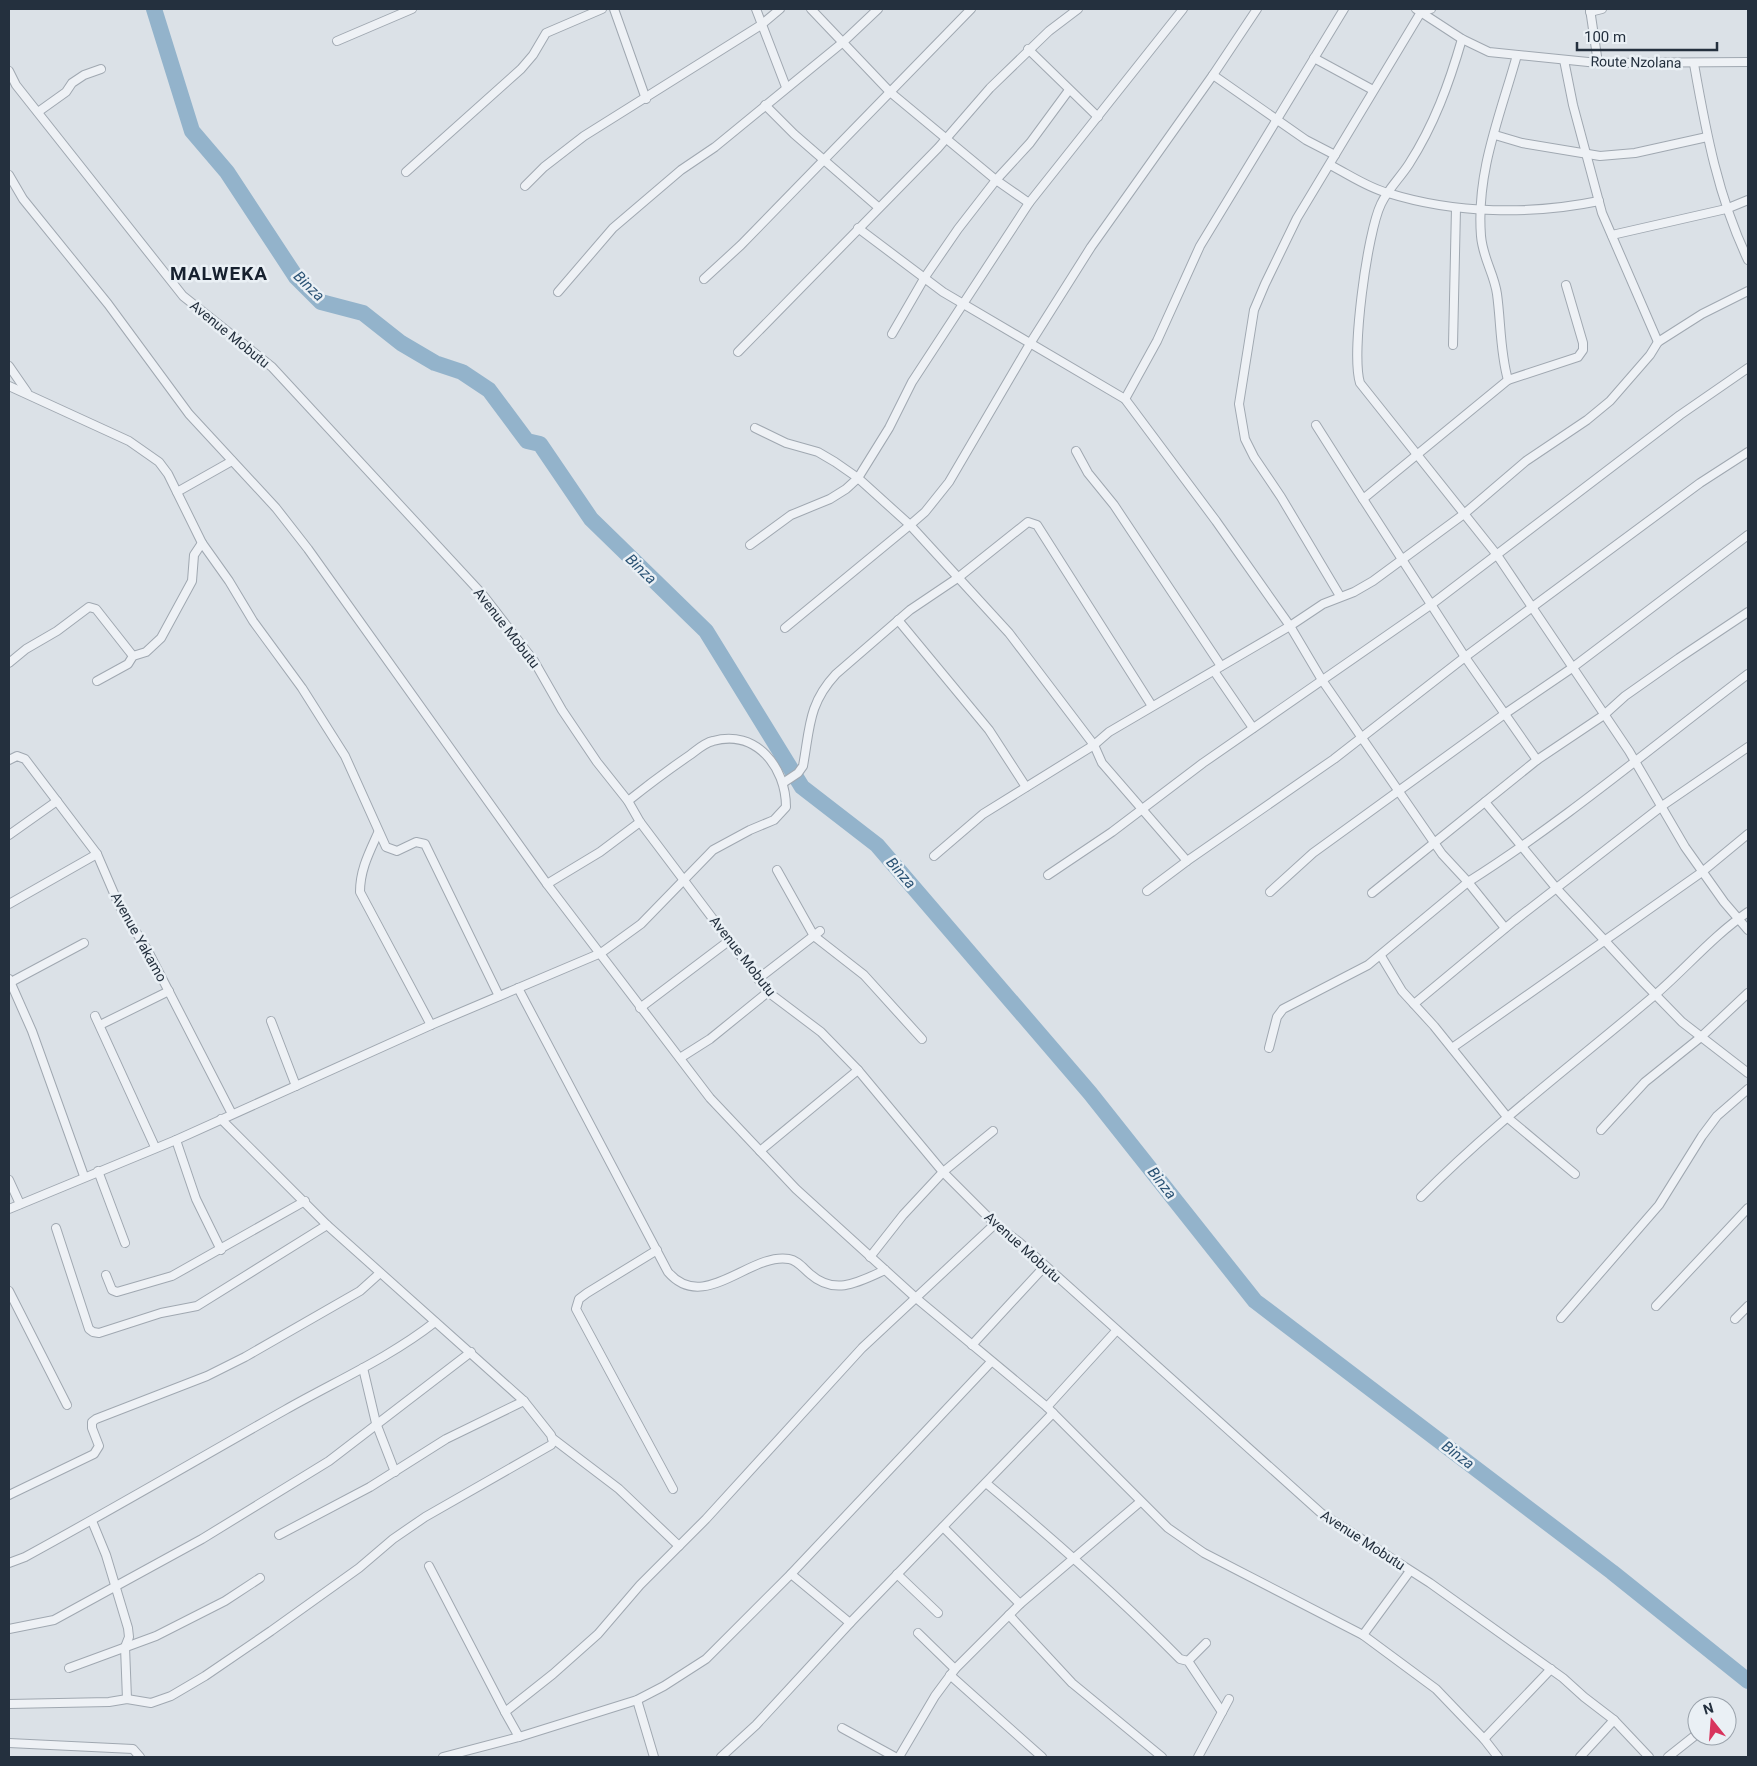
<svg xmlns="http://www.w3.org/2000/svg" width="1757" height="1766" viewBox="0 0 1757 1766" font-family="Roboto,sans-serif">
	<style>
		.lines { fill: none; stroke-linecap: round; stroke-linejoin: round }
		.river { stroke: #93b3cb; stroke-width: 16 }
		.minor-casing { stroke: #a0a8b1; stroke-width: 10 }
		.minor { stroke: #eef1f5; stroke-width: 8 }
		.labels { text-anchor: middle; stroke-width: 5; stroke-linejoin: round; paint-order: stroke }
		.street-label { font-size: 14px; fill: #24303e; stroke: #eaf0f5 }
		.water-label { font-size: 15px; font-style: italic; fill: #2b5375; stroke: #eaf0f5 }
		.district-label { font-size: 19px; font-weight: bold; letter-spacing: 1px; fill: #17212f; stroke: #eaf0f5 }
	</style>
	<rect width="100%" height="100%" fill="#dbe1e7"/>
	<g class="lines">
		<polyline class="river" points="154,9 192,131 227,172 296,277 321,302 363,313 401,343 435,363 462,372 489,390 527,441 540,444 591,519 706,631 802,787 877,845 1090,1093 1255,1301 1612,1572 1748,1681"/>
		<defs>
			<g id="minor">
				<polyline points="614,9 646,99"/>
				<polyline points="756,9 786,87"/>
				<polyline points="811,9 890,92 996,180 1029,203"/>
				<polyline points="1416,9 1462,39 1489,52 1598,63 1748,62"/>
				<polyline points="1590,9 1598,63"/>
				<polyline points="1590,12 1602,9"/>
				<path d="M1462 39C1449 84 1434 125 1409 164 1400 178 1388 189 1381 204 1367 233 1351 354 1360 383L1497 555 1629 751 1685 847 1724 902 1748 930"/>
				<polyline points="337,41 412,9"/>
				<polyline points="1028,49 1098,117"/>
				<polyline points="1314,58 1373,90"/>
				<polyline points="1564,60 1573,105 1602,213 1658,342"/>
				<path d="M1694 64C1706 132 1718 197 1748 260"/>
				<polyline points="9,71 16,85 183,296 272,367 483,595 534,661 562,710 597,762 628,801 640,822 768,992 821,1032 858,1070 943,1172 995,1224 1019,1242 1321,1513 1430,1583 1563,1678 1584,1697 1614,1720 1649,1757"/>
				<polyline points="1213,75 1306,140 1335,155"/>
				<polyline points="765,105 794,134 878,207"/>
				<polyline points="38,112 66,92 72,83 84,75 101,69"/>
				<polyline points="1495,135 1522,143 1600,156 1635,153 1707,137"/>
				<path d="M1330 165C1348 174 1368 188 1388 193 1455 214 1531 215 1599 201"/>
				<polyline points="406,172 521,69 533,55 546,33 602,9"/>
				<polyline points="9,175 23,199 108,304 189,414 276,508 308,549 547,884 710,1098 796,1189 916,1298 1047,1407 1168,1528 1204,1553 1363,1635 1436,1689 1484,1739 1498,1757"/>
				<polyline points="525,186 544,167 584,136 761,25 780,9"/>
				<path d="M858 228 943 292 1125 399 1216 521 1290 626 1322 680 1442 854 1468 882C1566 820 1655 744 1748 674"/>
				<polyline points="1612,235 1726,209 1748,200"/>
				<polyline points="704,279 741,245 971,9"/>
				<polyline points="558,292 613,228 681,170 715,147 842,43 878,9"/>
				<polyline points="892,334 925,277 958,229 996,180 1030,143 1069,90"/>
				<polyline points="1453,345 1456,208"/>
				<polyline points="738,352 938,148 990,88 1049,31 1078,9"/>
				<polyline points="9,366 27,392"/>
				<path d="M1508 380C1500 352 1501 323 1497 294 1494 273 1483 259 1481 236 1476 172 1500 116 1517 55"/>
				<polyline points="9,386 129,441 159,462 168,474 202,543 229,581 253,621 302,688 345,756 386,847 397,851 416,842 425,844 499,996"/>
				<polyline points="1125,399 1157,341 1200,246 1344,9"/>
				<polyline points="1316,425 1363,499"/>
				<polyline points="755,428 786,443 818,452 835,462 858,478 910,525 1009,633 1094,745 1102,763 1187,861"/>
				<polyline points="1076,451 1088,473 1114,505 1221,666"/>
				<polyline points="177,492 232,461"/>
				<polyline points="750,545 791,515 830,499 846,489 858,478 889,428 912,382 1029,203 1183,9"/>
				<polyline points="1340,596 1281,497 1254,457 1245,439 1239,404 1254,310 1265,284 1297,218 1421,12 1431,9"/>
				<polyline points="898,620 989,730 1026,787"/>
				<polyline points="785,628 910,525 925,512 949,482 1031,342 1091,247 1213,75 1257,9"/>
				<polyline points="9,663 26,649 57,631 89,607 96,609 133,656"/>
				<polyline points="1214,671 1253,728"/>
				<polyline points="97,681 128,664 133,656 146,652 161,638 192,581 194,555 202,543"/>
				<polyline points="9,760 17,756 25,759 97,854 119,905 148,951 232,1114"/>
				<polyline points="1537,760 1465,657 1363,499 1508,380 1578,357 1583,350 1583,343 1566,285"/>
				<path d="M783 783 798 773 803 766C810 728 808 704 836 674L910 610 959 577 1028 522 1037 525 1152 706"/>
				<polyline points="1485,802 1557,889 1644,983 1682,1022 1748,1073"/>
				<path d="M378 833C369 853 360 870 360 892L431 1025"/>
				<polyline points="9,835 57,801"/>
				<polyline points="934,856 983,814 1094,745 1109,732 1290,626 1323,604 1354,592 1373,581 1464,514 1526,461 1587,420 1610,401 1650,355 1658,342 1702,314 1748,291"/>
				<polyline points="777,870 814,936 864,975 922,1039"/>
				<polyline points="1048,875 1112,832 1203,763 1432,604 1680,415 1748,368"/>
				<polyline points="547,884 600,852 640,822"/>
				<polyline points="1147,891 1187,861 1334,759 1465,657 1700,483 1748,452"/>
				<polyline points="1270,892 1313,853 1506,713 1572,668 1748,535"/>
				<polyline points="1372,893 1537,760 1604,715 1625,696 1679,658 1748,612"/>
				<polyline points="9,904 97,854"/>
				<polyline points="1381,956 1402,991 1434,1026 1508,1118 1575,1174"/>
				<polyline points="9,979 32,1031 84,1176"/>
				<polyline points="758,979 820,931"/>
				<polyline points="11,982 84,943"/>
				<path d="M518 988 668 1272C704 1314 750 1252 789 1259 797 1260 804 1269 810 1274 835 1296 859 1282 885 1270"/>
				<polyline points="1414,1004 1514,921 1662,806 1748,747"/>
				<polyline points="640,1008 730,940"/>
				<polyline points="95,1016 155,1147"/>
				<polyline points="271,1021 296,1086"/>
				<polyline points="100,1025 169,991"/>
				<polyline points="1269,1048 1277,1017 1283,1009 1368,965 1468,882 1505,928"/>
				<polyline points="1452,1048 1702,872 1748,834"/>
				<polyline points="680,1058 710,1039 768,992"/>
				<polyline points="1601,1130 1645,1082 1701,1037 1748,993"/>
				<polyline points="176,1140 196,1199 221,1250"/>
				<polyline points="760,1151 858,1070"/>
				<polyline points="98,1171 125,1243"/>
				<polyline points="9,1180 20,1204"/>
				<path d="M1421 1197C1491 1126 1572 1065 1649 1000 1683 972 1711 937 1748 912"/>
				<path d="M9 1209 176 1140 431 1025 601 953 641 924 713 850 750 830 774 820 786 807C786 767 756 729 713 741 704 743 697 750 690 755 668 770 648 785 628 801"/>
				<polyline points="56,1228 89,1329 93,1332 99,1333 161,1313 197,1306 327,1225"/>
				<polyline points="657,1250 587,1293 579,1299 576,1309 673,1489"/>
				<polyline points="870,1257 903,1215 943,1172 993,1131"/>
				<polyline points="106,1275 112,1290 117,1292 172,1276 305,1201"/>
				<polyline points="9,1291 67,1405"/>
				<polyline points="1656,1306 1748,1208"/>
				<polyline points="1561,1318 1659,1205 1702,1136 1717,1116 1748,1089"/>
				<polyline points="1735,1319 1748,1306"/>
				<polyline points="972,1345 1045,1266"/>
				<polyline points="363,1368 376,1423 395,1472"/>
				<polyline points="1047,1407 1116,1331"/>
				<polyline points="552,1438 619,1489 679,1546"/>
				<path d="M986 1483C1053 1539 1118 1596 1180 1659L1188 1661 1222 1712"/>
				<polyline points="9,1495 94,1454 99,1446 92,1428 92,1422 96,1419 207,1376 245,1357 360,1291 380,1273"/>
				<polyline points="92,1521 106,1555 128,1628 129,1637 125,1647 127,1699"/>
				<polyline points="943,1527 1020,1604"/>
				<polyline points="279,1535 370,1487 446,1439 524,1401"/>
				<path d="M9 1563 25 1557C113 1509 198 1459 285 1410 336 1381 389 1358 435 1322"/>
				<polyline points="429,1566 505,1712"/>
				<polyline points="791,1574 850,1623"/>
				<polyline points="897,1574 938,1613"/>
				<polyline points="1009,1615 1072,1683 1162,1757"/>
				<polyline points="9,1629 54,1620 202,1539 329,1461 471,1352"/>
				<polyline points="918,1633 955,1669"/>
				<polyline points="1363,1635 1410,1571"/>
				<polyline points="1188,1661 1206,1643"/>
				<polyline points="69,1668 156,1636 225,1601 260,1578"/>
				<polyline points="950,1675 1042,1757"/>
				<polyline points="637,1700 654,1757"/>
				<polyline points="9,1704 109,1702 127,1699 151,1703 171,1696 205,1676 271,1631 359,1568 393,1539 425,1517 551,1445 553,1442 551,1435 524,1401 327,1225 221,1119"/>
				<polyline points="842,1728 895,1757"/>
				<polyline points="519,1737 505,1712 553,1674 598,1634 640,1585 706,1519 862,1348 995,1224"/>
				<polyline points="1484,1739 1551,1669"/>
				<polyline points="9,1743 133,1749 140,1757"/>
				<polyline points="443,1757 519,1737 637,1700 664,1686 706,1659 791,1574 991,1362"/>
				<polyline points="721,1757 756,1725 850,1623 1053,1413"/>
				<polyline points="899,1757 935,1696 955,1669 1020,1604 1140,1502"/>
				<polyline points="1198,1757 1229,1699"/>
				<polyline points="1580,1757 1614,1720"/>
				<polyline points="1668,1757 1697,1734"/>
			</g>
		</defs>
		<use href="#minor" class="minor-casing"/>
		<use href="#minor" class="minor"/>
	</g>
	<g class="labels">
		<g class="street-label">
			<text transform="translate(1636 62) rotate(1)" y="5">Route Nzolana</text>
			<text transform="translate(230 334) rotate(39)" y="5">Avenue Mobutu</text>
			<text transform="translate(507 628) rotate(52)" y="5">Avenue Mobutu</text>
			<text transform="translate(139 937) rotate(61)" y="5">Avenue Yakamo</text>
			<text transform="translate(743 956) rotate(52)" y="5">Avenue Mobutu</text>
			<text transform="translate(1023 1247) rotate(42)" y="5">Avenue Mobutu</text>
			<text transform="translate(1363 1540) rotate(33)" y="5">Avenue Mobutu</text>
		</g>
		<g class="water-label">
			<text transform="translate(309 286) rotate(44)" y="5">Binza</text>
			<text transform="translate(641 569) rotate(44)" y="5">Binza</text>
			<text transform="translate(901 873) rotate(49)" y="5">Binza</text>
			<text transform="translate(1162 1183) rotate(52)" y="5">Binza</text>
			<text transform="translate(1458 1455) rotate(37)" y="5">Binza</text>
		</g>
		<g class="district-label">
			<text x="219" y="280">MALWEKA</text>
		</g>
	</g>
	<rect width="1757" height="1766" fill="none" stroke="#24303e" stroke-width="20"/>
	<g transform="translate(1712 1721) rotate(343)"><circle r="24" fill="#eaf0f5" stroke="#9ba3ac"/>
	<path d="M0-4L9 19L0 12L-9 19Z" fill="#d8345d"/>
	<text y="-8" font-size="14" font-weight="bold" text-anchor="middle" fill="#24303e">N</text>
	</g>
	<path d="M1577 42v8h140v-8" fill="none" stroke="#24303e" stroke-width="2.5"/>
	<text x="1584" y="42" font-size="15" fill="#24303e" stroke="#eaf0f5" stroke-width="4" paint-order="stroke">100 m</text>
</svg>
